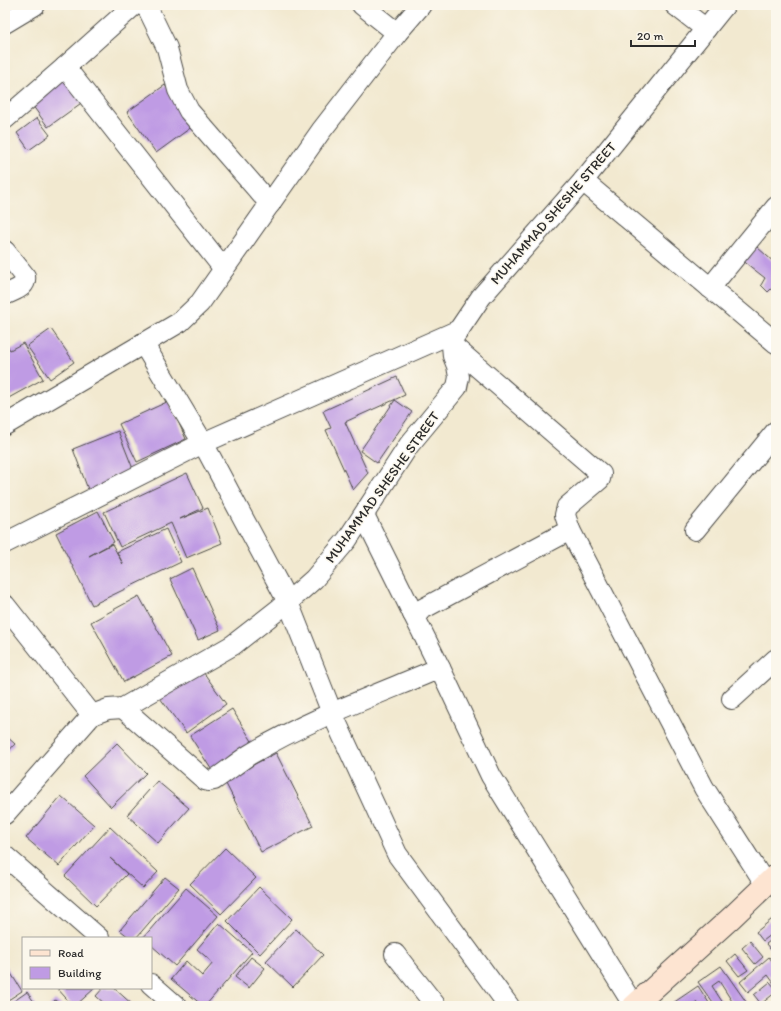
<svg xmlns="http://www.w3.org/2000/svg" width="781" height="1011" viewBox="0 0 781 1011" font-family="Itim,sans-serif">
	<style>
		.building { fill: #bf9be4 }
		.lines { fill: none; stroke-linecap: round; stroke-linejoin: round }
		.street-casing { stroke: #494844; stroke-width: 22 }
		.secondary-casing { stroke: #494844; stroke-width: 24 }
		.street { stroke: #fff; stroke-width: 20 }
		.secondary { stroke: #fde4d1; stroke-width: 22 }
		.labels { text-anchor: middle; stroke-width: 3; stroke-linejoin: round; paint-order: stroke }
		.street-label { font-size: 14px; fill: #2b2b2b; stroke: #fbf7ec }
	</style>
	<rect width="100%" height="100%" fill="#fbf7ec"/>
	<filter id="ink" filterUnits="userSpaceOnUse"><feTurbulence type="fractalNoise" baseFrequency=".025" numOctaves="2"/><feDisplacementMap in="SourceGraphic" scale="8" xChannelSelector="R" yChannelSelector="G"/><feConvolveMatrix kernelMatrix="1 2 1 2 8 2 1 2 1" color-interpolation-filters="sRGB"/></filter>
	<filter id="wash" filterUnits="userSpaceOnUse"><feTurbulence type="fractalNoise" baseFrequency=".012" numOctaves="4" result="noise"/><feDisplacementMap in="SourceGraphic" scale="16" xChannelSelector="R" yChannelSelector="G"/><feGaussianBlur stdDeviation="0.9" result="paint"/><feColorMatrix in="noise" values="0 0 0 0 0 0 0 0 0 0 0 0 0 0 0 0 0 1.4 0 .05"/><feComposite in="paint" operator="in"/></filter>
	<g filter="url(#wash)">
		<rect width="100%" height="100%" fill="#f2e9d0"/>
		<g id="blocks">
			<g class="building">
				<polygon points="66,76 84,101 48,127 30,102"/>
				<polygon points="165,85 193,126 156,153 127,112"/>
				<polygon points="37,118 50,135 29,150 17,133"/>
				<polygon points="757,247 776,264 776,284 768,292 761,285 765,278 742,260"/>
				<polygon points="51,329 74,362 50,379 27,346"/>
				<polygon points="5,342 10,350 23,343 43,379 5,400"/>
				<polygon points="397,377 405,395 345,422 368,473 353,490 326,430 331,428 323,411"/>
				<polygon points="395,400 412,412 377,463 360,451"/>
				<polygon points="169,401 186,439 137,462 119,424"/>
				<polygon points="118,431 135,474 89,492 73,449"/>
				<polygon points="187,473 203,508 180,519 208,508 222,543 186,558 171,523 120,547 104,512"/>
				<polygon points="98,511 114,542 89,556 112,544 123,564 117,552 166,529 181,562 92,605 56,533"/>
				<polygon points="192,568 220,630 198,640 170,579"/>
				<polygon points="139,596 172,656 124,682 91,622"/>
				<polygon points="201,669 226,704 186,733 160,698"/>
				<polygon points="232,709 255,746 213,772 190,736"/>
				<polygon points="5,735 15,744 5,755"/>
				<polygon points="117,743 146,773 111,807 83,776"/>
				<polygon points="276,753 313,826 261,852 224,780"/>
				<polygon points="157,781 189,808 158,843 127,815"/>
				<polygon points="61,796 94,825 59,866 26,838"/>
				<polygon points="110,827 158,872 143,888 110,858 127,874 96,906 65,876"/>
				<polygon points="225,848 256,878 221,914 190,884"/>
				<polygon points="165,877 179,888 136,938 130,938 120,930"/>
				<polygon points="259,887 292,919 260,954 227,921"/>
				<polygon points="186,888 218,916 175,966 151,945 151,938 143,938"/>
				<polygon points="776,916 776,931 763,941 756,932"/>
				<polygon points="219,923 252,952 205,1006 203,1006 171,979 186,961 202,976 213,963 197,949"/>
				<polygon points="296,929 323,955 293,987 266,961"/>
				<polygon points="774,938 776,942 776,947 771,950 766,944"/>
				<polygon points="750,941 763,957 755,964 742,948"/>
				<polygon points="735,954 748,970 739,976 727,961"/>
				<polygon points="251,957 265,968 249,988 235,977"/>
				<polygon points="769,957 776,966 776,986 768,975 748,992 740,982"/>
				<polygon points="5,964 22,991 5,1002"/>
				<polygon points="721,966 749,1006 735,1006 719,981 712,986 725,1006 715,1006 698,982"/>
				<polygon points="770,982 776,989 776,992 761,1004 754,995"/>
				<polygon points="698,986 711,1006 698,1006 696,1002 689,1006 675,1006 673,1003"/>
				<polygon points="57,988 95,988 75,1006 73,1006"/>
				<polygon points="103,988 114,988 134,1006 107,1006 96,996"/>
				<polygon points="27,992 37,1006 7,1006"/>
				<polygon points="55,1000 62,1006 49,1006"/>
			</g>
		</g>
	</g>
	<g filter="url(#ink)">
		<use href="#blocks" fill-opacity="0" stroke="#494844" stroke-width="1"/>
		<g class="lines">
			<defs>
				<g id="street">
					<polyline points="143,5 148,9 167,48 178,90 189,111 270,204"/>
					<polyline points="362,5 397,33"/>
					<polyline points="675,5 706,29"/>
					<polyline points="5,23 35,5"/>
					<polyline points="65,67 132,7 135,5"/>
					<polyline points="5,119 65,67 224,269"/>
					<polyline points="583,181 776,343"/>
					<path d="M5 251 25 276C27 288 14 290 5 295"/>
					<polyline points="710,288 776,207"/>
					<polyline points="143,343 203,443 288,602 332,713 397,854 509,1006"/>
					<polyline points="452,345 601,474 600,479 567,507 565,515 570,530 704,788 766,885"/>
					<polyline points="5,425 180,322 200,303 321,131 397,33 421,5"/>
					<polyline points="364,515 440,668 491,776 634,1006"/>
					<polyline points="695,530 776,431"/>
					<polyline points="5,543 203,443 459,330"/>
					<polyline points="5,605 92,715"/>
					<polyline points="413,614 570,530"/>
					<polyline points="732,699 776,659"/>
					<path d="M123 708 205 780 209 781 214 780C226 772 237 763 249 755 309 719 376 695 440 668"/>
					<polyline points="5,814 92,715 108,709 123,708 233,645 288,602 314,579 347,540 409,445 457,387 459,377 457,366 453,356 452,345 454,337 481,297 583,181 725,5"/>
					<polyline points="5,856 99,938"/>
					<polyline points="395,954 436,1006"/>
					<polyline points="151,984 176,1006"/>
				</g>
				<polyline id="secondary" points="634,1006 732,917 776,875"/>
			</defs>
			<use href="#street" class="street-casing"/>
			<use href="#secondary" class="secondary-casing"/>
			<use href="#street" class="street"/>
			<use href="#secondary" class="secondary"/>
		</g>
	</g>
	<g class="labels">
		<g class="street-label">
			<text transform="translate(553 213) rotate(-49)" y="5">MUHAMMAD SHESHE STREET</text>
			<text transform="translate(382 487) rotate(-54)" y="5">MUHAMMAD SHESHE STREET</text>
		</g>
	</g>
	<rect width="781" height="1011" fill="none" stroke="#fbf7ec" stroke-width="20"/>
	<rect x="22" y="937" width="130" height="52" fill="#fbf7ec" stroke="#a8a59f"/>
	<rect x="30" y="950" width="20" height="6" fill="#fde4d1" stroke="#a8a59f"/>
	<text x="58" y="957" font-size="12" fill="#2b2b2b">Road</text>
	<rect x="30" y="967" width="20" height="12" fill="#bf9be4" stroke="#a8a59f"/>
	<text x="58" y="977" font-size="12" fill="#2b2b2b">Building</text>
	<path d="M631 40v6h64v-6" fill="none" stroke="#2b2b2b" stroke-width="2"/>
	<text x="637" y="40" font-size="12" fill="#2b2b2b" stroke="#fbf7ec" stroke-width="3" paint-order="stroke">20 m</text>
</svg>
